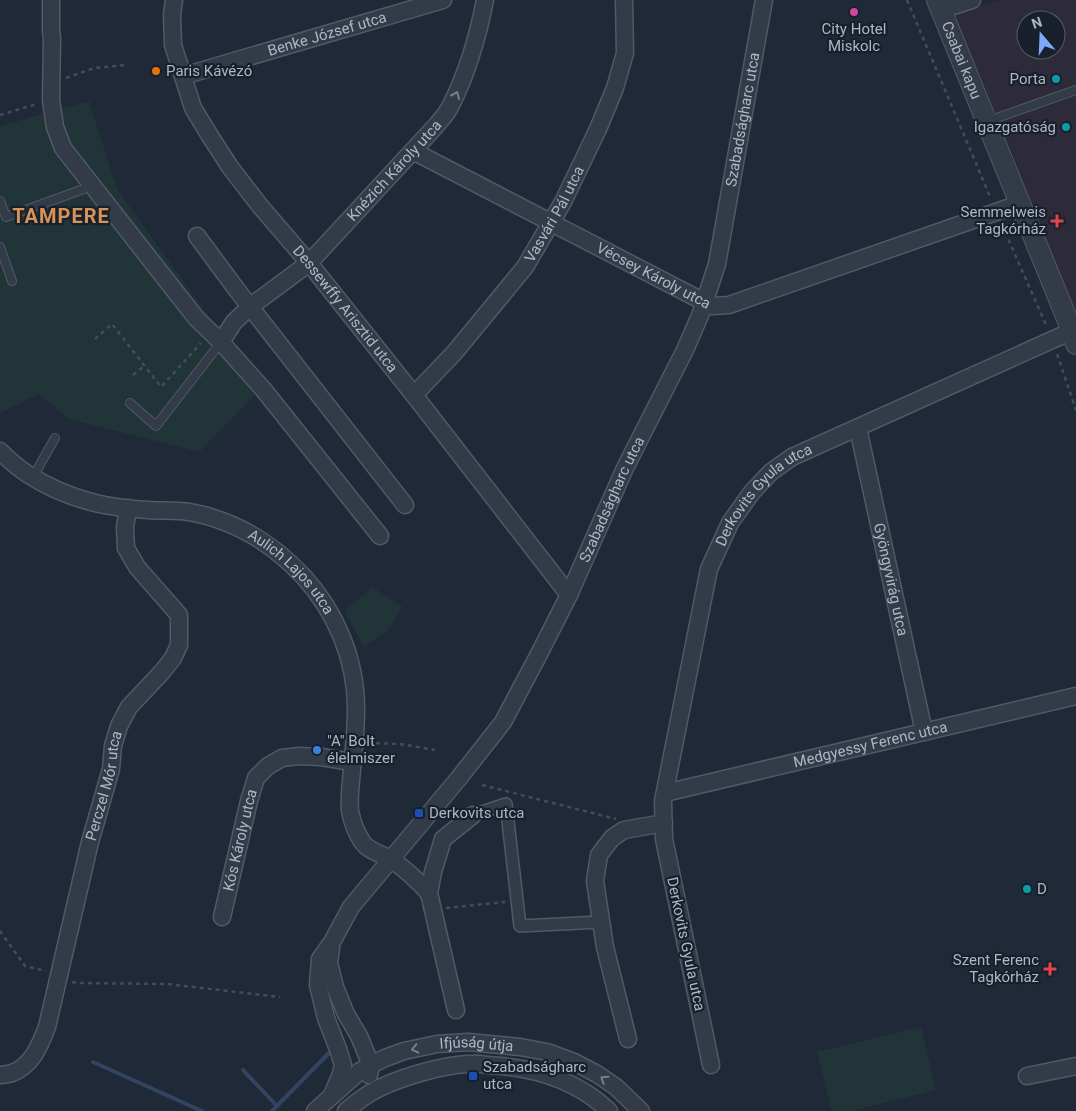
<svg xmlns="http://www.w3.org/2000/svg" width="1076" height="1111" viewBox="0 0 1076 1111" font-family="Roboto,sans-serif">
	<style>
		.medical { fill: #2d2b39; fill-rule: evenodd }
		.green { fill: #213539 }
		.lines { fill: none; stroke-linecap: round; stroke-linejoin: round }
		.stream { stroke: #324460; stroke-width: 4 }
		.service-casing { stroke: #505966; stroke-width: 10 }
		.pedestrian-casing { stroke: #505966; stroke-width: 14 }
		.minor-casing { stroke: #505966; stroke-width: 19 }
		.tertiary-casing { stroke: #505966; stroke-width: 22 }
		.path { stroke: #3c5153; stroke-width: 2.5; stroke-dasharray: 4 4; stroke-linecap: butt }
		.service { stroke: #333b48; stroke-width: 8 }
		.pedestrian { stroke: #333b48; stroke-width: 11 }
		.minor { stroke: #333b48; stroke-width: 16 }
		.tertiary { stroke: #333b48; stroke-width: 20 }
		.oneway { stroke: #767f8d }
		.hotel-dot { fill: #d1479c; stroke: #18202c; stroke-width: 2 }
		.food-dot { fill: #e8710a; stroke: #18202c; stroke-width: 2 }
		.culture-dot { fill: #0f9aa8; stroke: #18202c; stroke-width: 2 }
		.health-dot { fill: #e0444e; stroke: #18202c; stroke-width: 2 }
		.shop-dot { fill: #3f7fe0; stroke: #18202c; stroke-width: 2 }
		.transit-dot { fill: #1a4fb4; stroke: #18202c; stroke-width: 2 }
		.labels { text-anchor: middle; stroke-width: 4.5; stroke-linejoin: round; paint-order: stroke }
		.poi-label { font-size: 15px; fill: #adb6c5; stroke: #18202c; text-anchor: start }
		.street-label { font-size: 15px; fill: #adb6c5; stroke: #18202c }
		.district-label { font-size: 20px; font-weight: bold; letter-spacing: 1px; fill: #d69257; stroke: #18202c }
	</style>
	<rect width="100%" height="100%" fill="#1f2938"/>
	<path class="medical" d="M1000 0H1076V314L1002 128 954 15ZM1026 20H1056V50H1026Z"/>
	<g class="green">
		<polygon points="89,101 117,189 261,389 199,452 69,419 39,394 0,413 0,126"/>
		<polygon points="372,587 402,606 390,628 372,642 363,646 345,611"/>
		<polygon points="921,1027 936,1090 851,1111 832,1111 817,1052"/>
	</g>
	<g class="lines">
		<g class="stream">
			<polyline points="93,1062 202,1111"/>
			<polyline points="243,1070 277,1106"/>
			<polyline points="272,1111 329,1053"/>
		</g>
		<defs>
			<g id="service">
				<polyline points="988,121 1076,90"/>
				<polyline points="0,201 6,217 92,186"/>
				<polyline points="0,247 12,281"/>
				<polyline points="130,403 156,426 221,342"/>
				<polyline points="33,477 55,438"/>
			</g>
			<polyline id="pedestrian" points="473,815 506,804 520,926 601,922"/>
			<g id="minor">
				<polyline points="51,0 51,32 52,38 51,100 55,127 63,148 196,318 221,342"/>
				<path id="s1" d="M174 0 172 15 173 45 193 108 210 136 230 167 260 206 309 263 414 395 569 595"/>
				<polyline points="941,10 972,0"/>
				<path id="s2" d="M183 76 443 0"/>
				<path id="s3" d="M413 151 712 306 729 305 1019 204"/>
				<polyline points="197,236 237,290 405,505"/>
				<path id="s4" d="M414 395 455 352 525 267 563 202 598 129 615 88 625 53 624 0"/>
				<path id="s5" d="M858 428 924 732"/>
				<path id="s6" d="M0 451C8 459 17 467 26 473 47 487 71 497 95 503 112 507 131 509 148 510 161 511 176 510 189 512 235 520 271 542 303 576 336 612 356 659 356 709 356 733 353 757 351 781 350 791 349 802 350 811 352 822 357 834 363 843 370 852 383 854 392 860 405 869 418 881 429 893"/>
				<path id="s7" d="M380 536 263 389 221 342 234 322 251 306 309 263 433 129C439 122 446 115 450 107 467 74 478 36 485 0"/>
				<path id="s8" d="M665 793 1076 696"/>
				<path id="s9" d="M222 917 249 801 256 778 268 766 282 758 299 756 321 757 352 762"/>
				<polyline points="331,948 329,963 335,987 346,1014 359,1036 371,1065 369,1075"/>
				<polyline points="456,1010 429,893 433,872 443,839 473,815"/>
				<polyline points="628,1039 605,947 595,881 599,855 612,838 624,830 664,823"/>
				<path id="s10" d="M711 1065 664 839 663 801 709 569 730 523 752 492 771 472 792 457 1072 331"/>
				<path id="s11" d="M0 1075C4 1075 8 1074 12 1073 32 1066 40 1045 47 1027L90 842 111 769 113 746 119 726 129 707 162 672 173 658 179 645V615L137 567 126 548 125 527 128 508"/>
				<polyline points="1027,1076 1076,1066"/>
				<path id="s12" d="M332 1095 341 1074 343 1065 338 1049 326 1018 318 985 320 959 332 942 351 907 459 778 503 722 538 656 569 595 625 468 685 350 701 313 717 264 764 0"/>
				<path id="s13" d="M315 1111 360 1071 371 1065 385 1058 404 1051 437 1044 468 1042 520 1047 547 1052 574 1062 597 1074 616 1087 641 1111"/>
				<path d="M346 1111C353 1105 362 1098 370 1093 394 1079 441 1065 468 1064 474 1063 481 1064 487 1065 532 1067 576 1079 609 1111"/>
			</g>
			<g id="tertiary">
				<path id="s14" d="M937 0 1072 331 1076 344"/>
			</g>
		</defs>
		<use href="#service" class="service-casing"/>
		<use href="#pedestrian" class="pedestrian-casing"/>
		<use href="#minor" class="minor-casing"/>
		<use href="#tertiary" class="tertiary-casing"/>
		<g class="path">
			<polyline points="907,0 991,199"/>
			<polyline points="66,78 94,68 126,65"/>
			<polyline points="0,115 37,104"/>
			<polyline points="1002,225 1047,327"/>
			<polyline points="95,339 112,324 161,387 201,343"/>
			<polyline points="1057,354 1076,410"/>
			<polyline points="133,375 144,366"/>
			<polyline points="368,743 400,744 435,750"/>
			<polyline points="482,785 616,819"/>
			<polyline points="446,908 505,902"/>
			<polyline points="0,931 25,966 46,971"/>
			<polyline points="72,982 77,983 167,984 280,997"/>
		</g>
		<use href="#service" class="service"/>
		<use href="#pedestrian" class="pedestrian"/>
		<use href="#minor" class="minor"/>
		<use href="#tertiary" class="tertiary"/>
	</g>
	<defs><path id="oneway-chevron" d="M-2-3.5L2.5 0L-2 3.5" fill="none" stroke-width="1.6" stroke-linecap="round" stroke-linejoin="round" transform="scale(1.25)"/></defs>
	<g class="oneway">
		<use href="#oneway-chevron" transform="translate(456 95) rotate(-66)"/>
		<use href="#oneway-chevron" transform="translate(415 1049) rotate(167)"/>
		<use href="#oneway-chevron" transform="translate(604 1079) rotate(-147)"/>
	</g>
	<circle class="hotel-dot" cx="854" cy="12" r="5"/>
	<circle class="food-dot" cx="156" cy="71" r="5"/>
	<g class="culture-dot">
		<circle cx="1056" cy="79" r="5"/>
		<circle cx="1066" cy="127" r="5"/>
		<circle cx="1027" cy="889" r="5"/>
	</g>
	<g class="health-dot">
		<path d="M1054.5 213.5h5v5h5v5h-5v5h-5v-5h-5v-5h5z"/>
		<path d="M1047.5 961.5h5v5h5v5h-5v5h-5v-5h-5v-5h5z"/>
	</g>
	<circle class="shop-dot" cx="317" cy="750" r="5"/>
	<g class="transit-dot">
		<rect x="414" y="808" width="10" height="10" rx="2.5"/>
		<rect x="468" y="1071" width="10" height="10" rx="2.5"/>
	</g>
	<g class="labels">
		<g class="poi-label">
			<text x="854" y="34" text-anchor="middle">City Hotel<tspan x="854" dy="17">Miskolc</tspan></text>
			<text x="166" y="76">Paris Kávézó</text>
			<text x="1046" y="84" text-anchor="end">Porta</text>
			<text x="1056" y="132" text-anchor="end">Igazgatóság</text>
			<text x="1046" y="217" text-anchor="end">Semmelweis<tspan x="1046" dy="17">Tagkórház</tspan></text>
			<text x="327" y="746">"A" Bolt<tspan x="327" dy="17">élelmiszer</tspan></text>
			<text x="429" y="818">Derkovits utca</text>
			<text x="1037" y="894">D</text>
			<text x="1039" y="965" text-anchor="end">Szent Ferenc<tspan x="1039" dy="17">Tagkórház</tspan></text>
			<text x="483" y="1072">Szabadságharc<tspan x="483" dy="17">utca</tspan></text>
		</g>
		<g class="street-label">
			<text dy="5" stroke="none"><textPath href="#s2" startOffset="150">Benke József utca</textPath></text>
			<text dy="5" stroke="none"><textPath href="#s14" startOffset="65">Csabai kapu</textPath></text>
			<text dy="5" stroke="none"><textPath href="#s12" startOffset="1095">Szabadságharc utca</textPath></text>
			<text dy="5" stroke="none"><textPath href="#s7" startOffset="496">Knézich Károly utca</textPath></text>
			<text dy="5" stroke="none"><textPath href="#s4" startOffset="230">Vasvári Pál utca</textPath></text>
			<text dy="5" stroke="none"><textPath href="#s3" startOffset="271">Vécsey Károly utca</textPath></text>
			<text dy="5" stroke="none"><textPath href="#s1" startOffset="364">Dessewffy Arisztid utca</textPath></text>
			<text dy="5" stroke="none"><textPath href="#s10" startOffset="600">Derkovits Gyula utca</textPath></text>
			<text dy="5" stroke="none"><textPath href="#s12" startOffset="690">Szabadságharc utca</textPath></text>
			<text dy="5" stroke="none"><textPath href="#s6" startOffset="326">Aulich Lajos utca</textPath></text>
			<text dy="5" stroke="none"><textPath href="#s5" startOffset="155">Gyöngyvirág utca</textPath></text>
			<text dy="5" stroke="none"><textPath href="#s8" startOffset="211">Medgyessy Ferenc utca</textPath></text>
			<text dy="5" stroke="none"><textPath href="#s11" startOffset="320">Perczel Mór utca</textPath></text>
			<text dy="5" stroke="none"><textPath href="#s9" startOffset="79">Kós Károly utca</textPath></text>
			<text transform="translate(686 944) rotate(78)" y="5">Derkovits Gyula utca</text>
			<text dy="5" stroke="none"><textPath href="#s13" startOffset="182">Ifjúság útja</textPath></text>
		</g>
		<g class="district-label">
			<text x="61" y="223">TAMPERE</text>
		</g>
	</g>
	<g transform="translate(1041 35) rotate(341)"><circle r="24" fill="#18202c" stroke="#545c69"/>
	<path d="M0-4L9 19L0 12L-9 19Z" fill="#7ca9fb"/>
	<text y="-8" font-size="14" font-weight="bold" text-anchor="middle" fill="#adb6c5">N</text>
	</g>
</svg>
